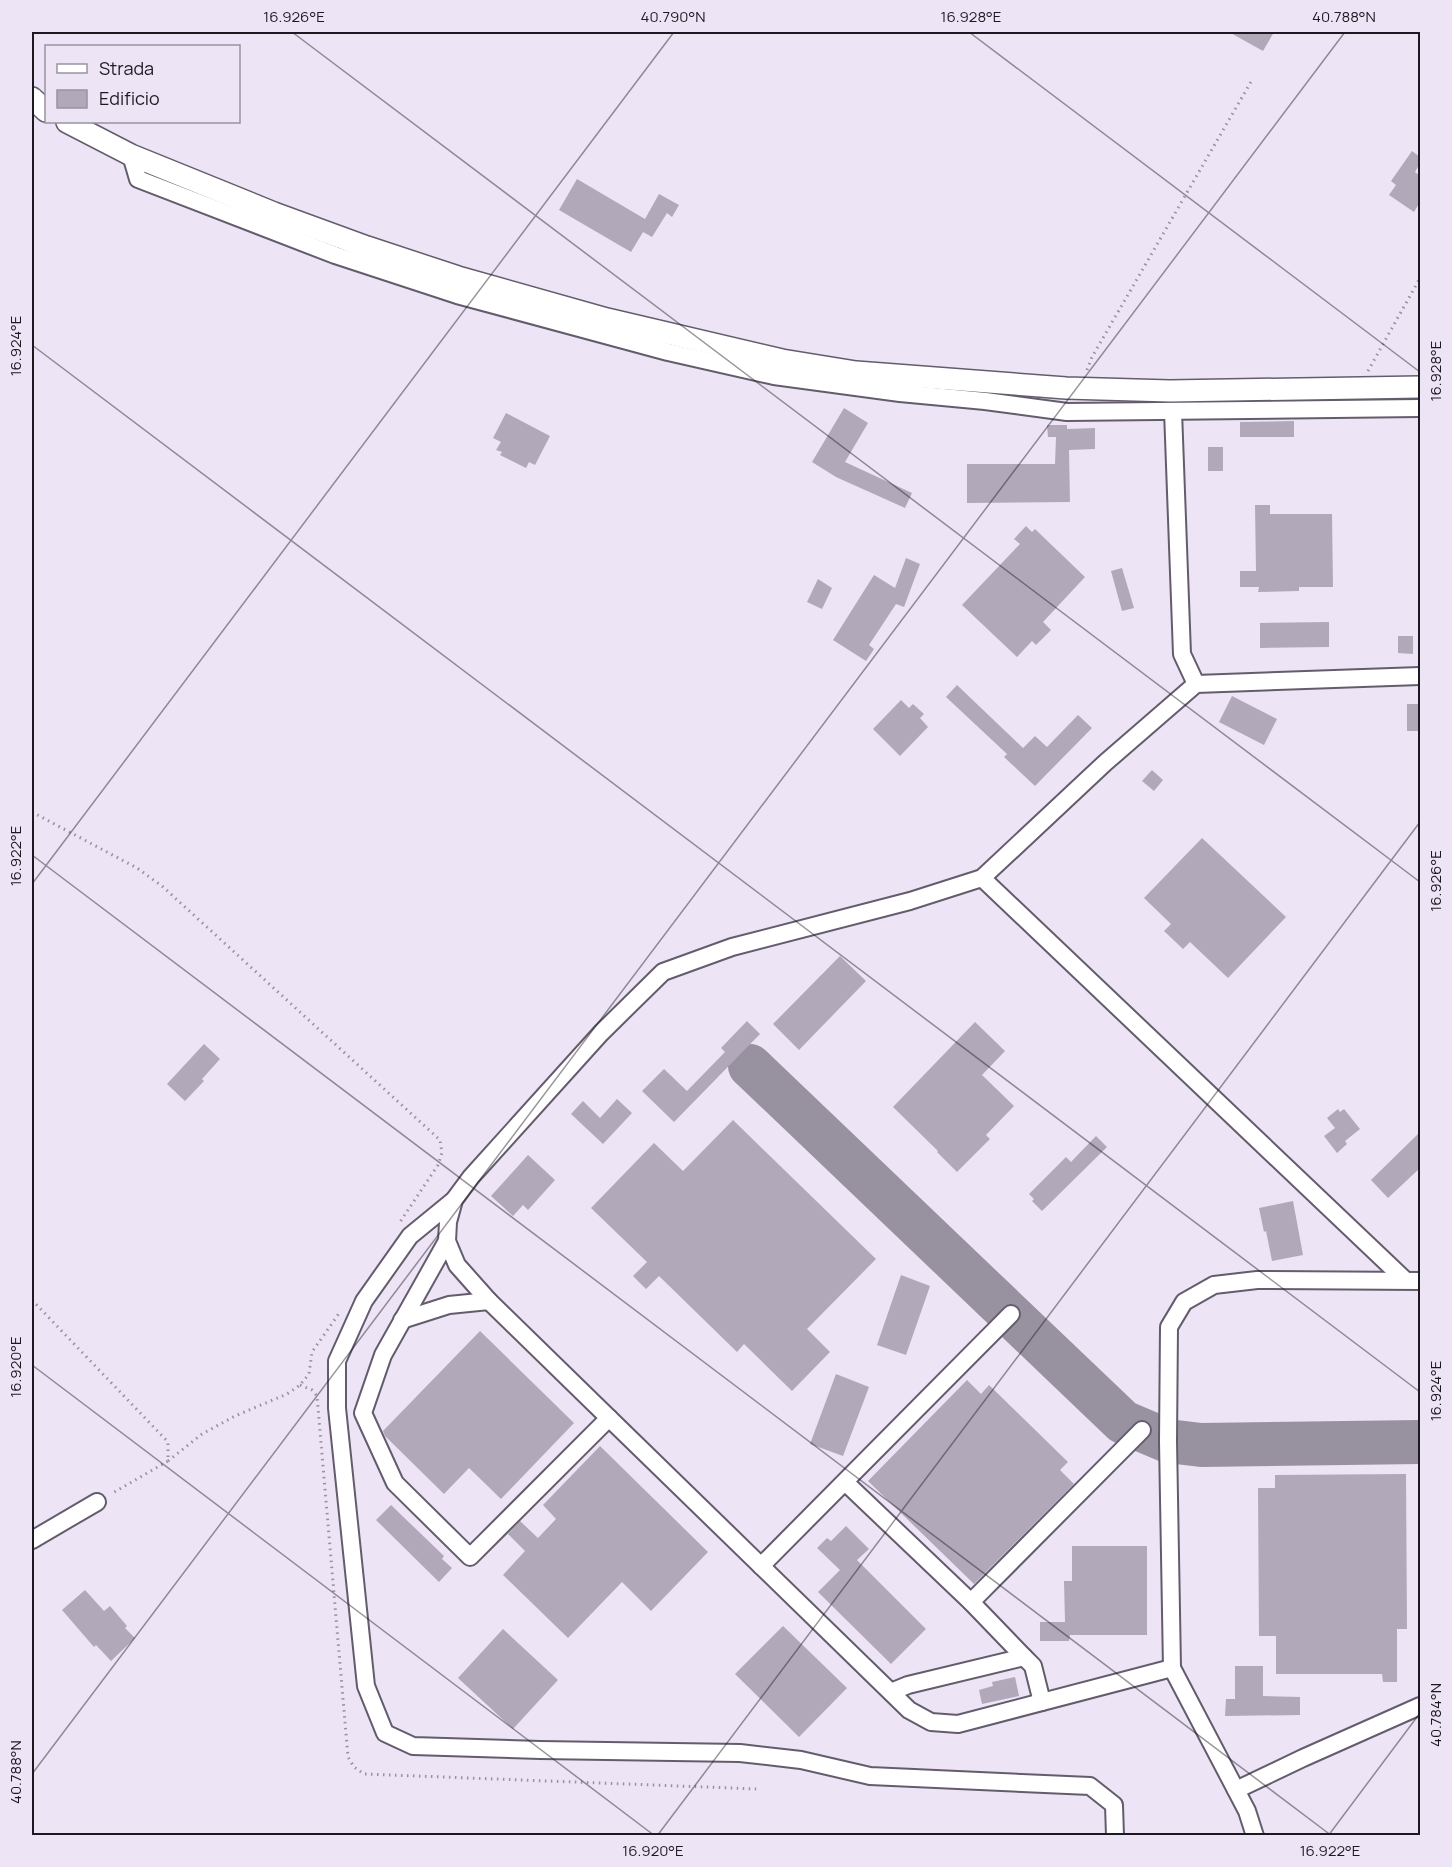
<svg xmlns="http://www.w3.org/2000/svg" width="1452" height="1867" viewBox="0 0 1452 1867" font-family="Manrope,sans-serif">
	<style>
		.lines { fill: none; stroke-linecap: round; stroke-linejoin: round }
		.taxiway { stroke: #9892a0; stroke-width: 44 }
		.building { fill: #b1a9ba }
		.minor-casing { stroke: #645c6c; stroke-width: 20 }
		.major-casing { stroke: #645c6c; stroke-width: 24 }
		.path { stroke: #98919f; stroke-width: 3; stroke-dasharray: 1.5 4.5; stroke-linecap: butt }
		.minor { stroke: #fff; stroke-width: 16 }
		.major { stroke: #fff; stroke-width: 21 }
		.ticks { fill: none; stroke: #1c1920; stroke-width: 1.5; stroke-opacity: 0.45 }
		.neatline { fill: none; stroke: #1c1920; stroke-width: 2 }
		.ticks-label { font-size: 15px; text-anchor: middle; fill: #1c1920 }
	</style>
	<rect width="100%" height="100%" fill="#ede4f6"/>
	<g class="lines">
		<polyline class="taxiway" points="750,1066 1123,1422 1168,1441 1201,1445 1420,1442"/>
	</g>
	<g class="building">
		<polygon points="1229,32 1274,32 1263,51"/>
		<polygon points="1412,151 1420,157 1420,163 1415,172 1420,176 1420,202 1414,212 1389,195 1396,185 1391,181"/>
		<polygon points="577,179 645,219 659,194 679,205 672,217 667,213 652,237 643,232 631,252 559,210"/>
		<polygon points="844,408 868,423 845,462 912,493 905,508 836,477 812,462"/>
		<polygon points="506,413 550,436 535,465 529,462 526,468 500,455 502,452 496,450 501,442 493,438"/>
		<polygon points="1294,421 1294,437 1240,437 1240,422"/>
		<polygon points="1047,425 1067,425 1067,429 1095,428 1095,449 1069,450 1070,502 967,503 967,464 1055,464 1056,437 1048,437"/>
		<rect x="1208" y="447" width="15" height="24"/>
		<polygon points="1255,505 1270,505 1270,514 1332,514 1333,587 1299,587 1299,591 1258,592 1259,587 1240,587 1240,571 1256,571"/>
		<polygon points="1026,526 1032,532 1035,529 1085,577 1043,622 1051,630 1036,645 1032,641 1017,657 962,605 1020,544 1014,539"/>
		<polygon points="906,558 920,564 904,607 896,604 869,645 874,649 866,661 833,640 874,575 895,588"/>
		<polygon points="1122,568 1134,608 1122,611 1111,571"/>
		<polygon points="818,579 832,588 822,609 807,602"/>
		<polygon points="1329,622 1329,647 1260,648 1260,623"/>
		<polygon points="1398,636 1413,636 1413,654 1398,653"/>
		<polygon points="957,685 1023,748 1035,736 1047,747 1078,715 1092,728 1035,786 1004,757 1007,754 946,697"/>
		<polygon points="1232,696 1277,719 1264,745 1219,722"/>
		<polygon points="901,700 909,708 913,704 924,714 920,718 928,727 900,756 873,729"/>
		<rect x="1407" y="704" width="13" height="27"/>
		<polygon points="1152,770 1163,780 1154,791 1142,781"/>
		<polygon points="1202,838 1286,917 1228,978 1190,942 1183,949 1164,931 1171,924 1144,898"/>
		<polygon points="840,956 866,981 799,1050 773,1024"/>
		<polygon points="747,1021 760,1034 674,1122 642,1091 664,1069 687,1091 725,1052 721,1048"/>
		<polygon points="975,1022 1005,1051 982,1075 1014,1106 986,1135 990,1139 957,1172 937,1152 938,1151 893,1107"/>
		<polygon points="204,1044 220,1059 202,1079 204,1081 185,1101 167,1084"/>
		<polygon points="617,1099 632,1113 603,1144 571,1114 583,1101 600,1118"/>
		<polygon points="1338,1109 1340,1112 1344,1109 1360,1129 1345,1141 1347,1144 1337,1153 1324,1136 1335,1128 1327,1118"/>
		<polygon points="733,1120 876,1259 807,1329 830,1352 792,1391 744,1344 737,1352 659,1276 646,1289 633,1276 647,1262 591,1208 654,1143 683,1171"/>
		<polygon points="1420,1132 1420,1168 1388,1198 1371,1180"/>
		<polygon points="1096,1136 1107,1147 1042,1211 1032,1201 1034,1199 1029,1194 1066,1157 1071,1162"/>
		<polygon points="528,1155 555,1180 528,1210 523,1205 513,1216 491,1196"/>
		<polygon points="1293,1201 1303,1255 1272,1261 1266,1231 1264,1232 1259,1208"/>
		<polygon points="901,1275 930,1286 906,1355 877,1345"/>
		<polygon points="480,1331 574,1423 501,1499 469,1468 444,1494 385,1436 383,1431"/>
		<polygon points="836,1374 869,1387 843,1456 810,1444"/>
		<polygon points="967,1380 981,1394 989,1385 1068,1462 1060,1470 1074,1484 974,1584 868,1481"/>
		<polygon points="600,1446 708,1552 651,1611 622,1582 568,1638 503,1575 525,1551 508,1534 520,1521 538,1538 556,1519 543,1505"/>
		<polygon points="1406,1474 1407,1629 1397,1629 1397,1682 1383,1682 1382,1674 1276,1674 1276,1636 1259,1636 1258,1488 1275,1488 1275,1475"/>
		<polygon points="391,1505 444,1556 442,1559 452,1568 439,1582 376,1520"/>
		<polygon points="846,1526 869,1549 857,1560 926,1629 891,1664 818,1592 840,1570 817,1548 827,1538 831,1541"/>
		<polygon points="1072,1546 1147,1546 1147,1635 1070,1635 1069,1641 1040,1641 1040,1622 1065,1622 1064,1581 1072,1581"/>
		<polygon points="85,1590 104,1611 110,1606 127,1626 125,1628 135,1638 111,1661 96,1645 94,1647 62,1610"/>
		<polygon points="783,1626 847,1688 799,1737 735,1674"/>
		<polygon points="503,1629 558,1680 513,1729 458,1678"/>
		<polygon points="1235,1666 1263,1666 1263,1696 1300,1697 1300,1715 1225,1716 1226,1699 1235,1699"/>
		<polygon points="1015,1677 1019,1696 982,1704 979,1690 993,1686 992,1682"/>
	</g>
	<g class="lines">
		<defs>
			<g id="minor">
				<polyline points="131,155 138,179 335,255 457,295 668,352 774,376 900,393 985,401 1067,412 1420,408"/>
				<polyline points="1173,411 1182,654 1196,684"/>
				<polyline points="982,878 1405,1280"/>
				<polyline points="454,1200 410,1236 364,1301 337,1361 337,1408 366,1686 385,1733 413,1746 540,1750 740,1753 801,1760 870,1776 1090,1786 1114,1805 1115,1836"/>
				<polyline points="447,1241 383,1355 363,1413 395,1483 470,1557 609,1418 489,1301 457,1265 447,1241 448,1222 454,1200 471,1177 601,1033 663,972 732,947 910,901 982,878 1106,762 1196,684 1420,676"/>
				<polyline points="402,1320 449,1305 489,1301"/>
				<polyline points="609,1418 909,1710 931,1722 958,1724 1172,1668"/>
				<polyline points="845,1482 971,1602 1024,1657 1033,1666 1042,1702"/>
				<polyline points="32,1540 97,1502"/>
				<polyline points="761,1566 1011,1314"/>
				<polyline points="971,1602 1142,1430"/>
				<polyline points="891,1692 908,1685 1024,1657"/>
				<polyline points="1236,1790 1303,1758 1420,1706"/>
				<polyline points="1255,1836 1247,1811 1172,1668 1168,1441 1169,1327 1184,1302 1214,1285 1257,1280 1420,1281"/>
			</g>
			<g id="major">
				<polyline points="32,98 46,111"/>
				<polyline points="67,122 131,155 274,213 367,247 458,277 607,319 782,360 856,372 1066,388 1170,391 1420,387"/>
			</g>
		</defs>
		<use href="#minor" class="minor-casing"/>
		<use href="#major" class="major-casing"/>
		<g class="path">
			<polyline points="1087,370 1092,357 1252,80"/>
			<polyline points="1368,371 1420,278"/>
			<polyline points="32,812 137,868 162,886 440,1140 442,1153 438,1165 400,1222"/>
			<polyline points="32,1300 168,1442 168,1461 111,1494"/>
			<polyline points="300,1385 312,1390 317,1396 348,1757 354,1767 364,1774 758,1789"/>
			<polyline points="168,1461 202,1434 235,1416 287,1394 300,1385 309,1374 312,1352 340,1312"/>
		</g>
		<use href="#minor" class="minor"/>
		<use href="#major" class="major"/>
	</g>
	<path class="ticks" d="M292 32 1420 882M969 32 1420 372M32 345 1420 1392M32 855 1332 1836M32 884 674 32M32 1365 655 1836M32 1774 1345 32M657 1836 1420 822M1328 1836 1420 1713"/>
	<rect width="1452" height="1867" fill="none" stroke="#ede4f6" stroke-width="66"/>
	<rect x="45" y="45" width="195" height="78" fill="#ede4f6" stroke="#9993a0" stroke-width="1.5"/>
	<rect x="57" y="64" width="30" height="9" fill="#ffffff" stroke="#9993a0" stroke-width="1.5"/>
	<text x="99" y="75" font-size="18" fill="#1c1920">Strada</text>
	<rect x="57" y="90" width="30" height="18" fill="#b1a9ba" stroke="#9993a0" stroke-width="1.5"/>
	<text x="99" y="105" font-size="18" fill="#1c1920">Edificio</text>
	<rect x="33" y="33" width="1386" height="1801" class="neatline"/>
	<g class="ticks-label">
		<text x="294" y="22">16.926°E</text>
		<text x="673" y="22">40.790°N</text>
		<text x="971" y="22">16.928°E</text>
		<text x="1344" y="22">40.788°N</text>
		<text transform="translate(16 346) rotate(-90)" y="5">16.924°E</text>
		<text transform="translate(1436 371) rotate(-90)" y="5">16.928°E</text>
		<text transform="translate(16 856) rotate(-90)" y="5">16.922°E</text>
		<text transform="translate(1436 881) rotate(-90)" y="5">16.926°E</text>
		<text transform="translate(16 1367) rotate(-90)" y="5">16.920°E</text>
		<text transform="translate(1436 1391) rotate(-90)" y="5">16.924°E</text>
		<text transform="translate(1436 1715) rotate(-90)" y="5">40.784°N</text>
		<text transform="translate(16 1772) rotate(-90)" y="5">40.788°N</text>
		<text x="653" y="1856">16.920°E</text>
		<text x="1330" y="1856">16.922°E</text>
	</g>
</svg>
